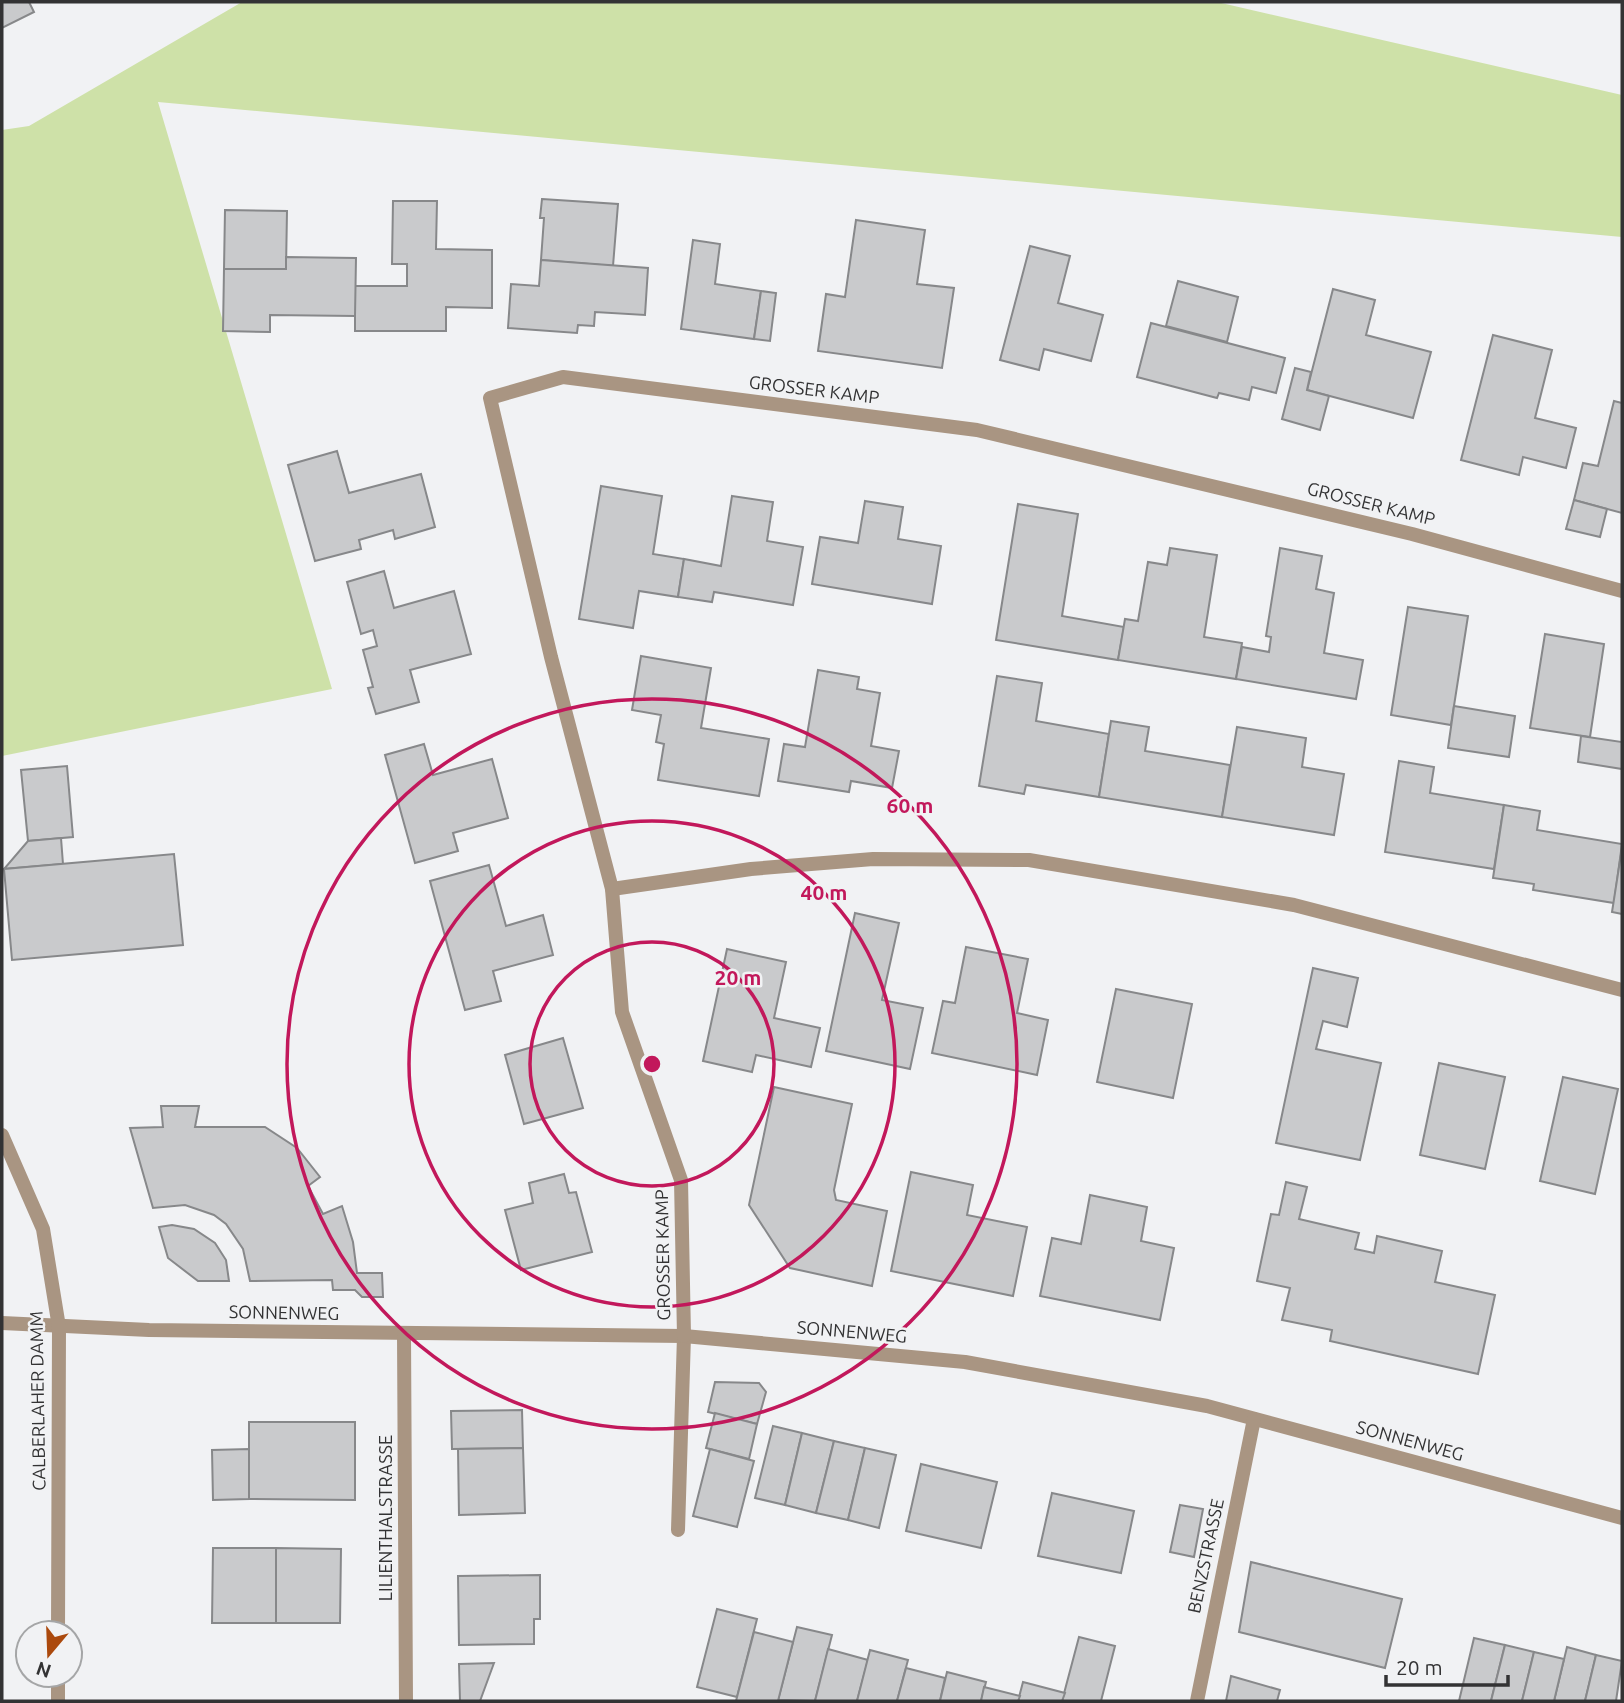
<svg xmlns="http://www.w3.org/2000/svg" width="1624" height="1703" viewBox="0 0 1624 1703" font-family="Ubuntu,sans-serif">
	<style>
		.green { fill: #cee1a8 }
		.building { fill: #c9cacc; stroke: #87888a; stroke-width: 2 }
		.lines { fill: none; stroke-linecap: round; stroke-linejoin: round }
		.service { stroke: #a99582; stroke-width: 14 }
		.minor { stroke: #a99582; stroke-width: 14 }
		.tertiary { stroke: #a99582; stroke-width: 14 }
		.ring { fill: none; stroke: #c2185b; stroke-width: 3.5 }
		.labels { text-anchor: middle; stroke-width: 5; stroke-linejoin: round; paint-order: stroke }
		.street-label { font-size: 18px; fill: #333334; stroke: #f1f2f4 }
		.centre { fill: #c2185b; stroke: #f1f2f4; stroke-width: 3.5 }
		.ring-label { font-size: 21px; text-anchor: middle; font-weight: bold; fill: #c2185b; stroke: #f1f2f4; stroke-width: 5; stroke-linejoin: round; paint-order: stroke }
	</style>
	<rect width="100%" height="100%" fill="#f1f2f4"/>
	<polygon class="green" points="242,2 1217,2 1622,95 1622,237 158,102 332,689 2,756 2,130 29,126"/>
	<g class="building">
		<polygon points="2,2 29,2 34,12 2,28"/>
		<polygon points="542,199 618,204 613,266 541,260 544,218 540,218"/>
		<polygon points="393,201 437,201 436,249 492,250 492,308 446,307 446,331 355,331 355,286 407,286 407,264 392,264"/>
		<polygon points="225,210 287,211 286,269 224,269"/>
		<polygon points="856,220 925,230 917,284 954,288 942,368 818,351 826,294 845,297"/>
		<polygon points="693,240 720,244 715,284 761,291 754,339 681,329"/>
		<polygon points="1030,246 1070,256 1058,303 1103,315 1091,361 1044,349 1039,370 1000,360"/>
		<polygon points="286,257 356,258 355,316 270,315 270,332 223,331 224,269 286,269"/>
		<polygon points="541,260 648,268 645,315 595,312 594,326 578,325 577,333 508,328 511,284 539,286"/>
		<polygon points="1178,281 1238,297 1227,342 1166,326"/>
		<polygon points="1333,289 1375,300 1366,335 1431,352 1413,418 1307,390"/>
		<polygon points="761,291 776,293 770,341 754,339"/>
		<polygon points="1151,323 1285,358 1276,393 1252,387 1249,400 1219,393 1217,398 1137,377"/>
		<polygon points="1493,335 1552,350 1535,418 1576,428 1566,468 1523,457 1519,475 1461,460"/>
		<polygon points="1295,368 1311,372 1307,390 1329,396 1320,430 1282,419"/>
		<polygon points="1614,401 1622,403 1622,513 1574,500 1583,463 1598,466"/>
		<polygon points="337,451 349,493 421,474 435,527 395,539 393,530 359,540 361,549 315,561 288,465"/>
		<polygon points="601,486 662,496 653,554 684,559 678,597 639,591 633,628 579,619"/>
		<polygon points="732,496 773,502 767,541 803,547 793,605 714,592 712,602 678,597 684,559 721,566"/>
		<polygon points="1574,500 1607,509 1600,537 1566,529"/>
		<polygon points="865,501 903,507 898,539 941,546 932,604 812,584 820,537 858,543"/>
		<polygon points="1018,504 1078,514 1062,616 1124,627 1118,660 996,640"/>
		<polygon points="1170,548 1217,555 1204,637 1242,643 1236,679 1118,660 1125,619 1138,621 1148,562 1167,565"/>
		<polygon points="1280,548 1322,556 1316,589 1334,593 1324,653 1363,660 1356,699 1236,679 1242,647 1269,652 1271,637 1266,636"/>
		<polygon points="384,571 394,608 454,591 471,654 410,670 419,702 376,714 368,688 373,687 363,650 377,646 373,630 361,634 347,582"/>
		<polygon points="1408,607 1468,616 1451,725 1391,715"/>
		<polygon points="1545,634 1604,644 1590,737 1530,728"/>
		<polygon points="641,656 711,668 701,728 769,739 759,796 658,780 664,744 656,742 661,715 632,710"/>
		<polygon points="818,670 859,677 857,689 880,693 871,746 899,751 892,788 851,781 849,792 778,781 784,744 805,747"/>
		<polygon points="997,676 1042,683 1036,721 1109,734 1099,797 1026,785 1024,794 979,786"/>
		<polygon points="1454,706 1515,716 1509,757 1448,748"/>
		<polygon points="1111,721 1149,727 1145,751 1230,765 1222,817 1099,797"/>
		<polygon points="1237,727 1306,738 1302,767 1344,774 1334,835 1222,817"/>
		<polygon points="1581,736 1622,742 1622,769 1578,762"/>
		<polygon points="424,744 433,775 492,759 508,818 453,833 458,851 415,863 385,755"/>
		<polygon points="1399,761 1434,767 1430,793 1504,805 1494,869 1385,852"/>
		<polygon points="67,766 73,837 28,841 21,770"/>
		<polygon points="1504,805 1540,811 1537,830 1622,844 1614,903 1533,890 1534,884 1493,878"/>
		<polygon points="61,838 63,864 4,869 28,841"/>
		<polygon points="1622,848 1622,914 1612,912"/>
		<polygon points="174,854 183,945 12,960 4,869"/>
		<polygon points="489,865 506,926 543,915 553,955 493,971 501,1001 465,1010 430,881"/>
		<polygon points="855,913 899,923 882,1000 923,1008 910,1069 826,1051"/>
		<polygon points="966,947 1028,959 1017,1013 1048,1020 1037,1075 932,1053 943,1001 955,1003"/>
		<polygon points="727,949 786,962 774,1018 820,1028 811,1067 756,1055 752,1072 703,1061"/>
		<polygon points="1313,968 1358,978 1347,1027 1323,1021 1316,1049 1381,1063 1360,1160 1276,1143"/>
		<polygon points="1116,989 1192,1004 1173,1098 1097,1082"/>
		<polygon points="563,1038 583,1108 524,1124 505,1055"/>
		<polygon points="1439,1063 1505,1077 1485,1169 1420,1155"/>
		<polygon points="1563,1077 1618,1089 1595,1194 1540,1181"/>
		<polygon points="774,1087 852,1104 834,1190 836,1200 887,1211 872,1286 790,1268 749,1205"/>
		<polygon points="161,1106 199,1106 195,1127 265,1127 297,1148 320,1177 308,1186 323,1214 342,1206 353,1242 357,1273 382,1273 383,1297 362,1297 355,1290 333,1290 332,1280 250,1281 243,1249 226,1224 214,1215 185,1205 153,1208 130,1128 163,1127"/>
		<polygon points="911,1172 973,1185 967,1215 1027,1227 1013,1296 891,1271"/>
		<polygon points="564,1174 569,1193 576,1192 592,1252 521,1270 505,1210 533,1203 529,1183"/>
		<polygon points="1286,1182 1307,1187 1299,1219 1359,1233 1355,1249 1374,1253 1377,1236 1442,1251 1435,1282 1495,1295 1478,1374 1330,1341 1332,1330 1282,1320 1290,1288 1257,1281 1271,1214 1279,1215"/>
		<polygon points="1090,1195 1147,1207 1141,1241 1174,1248 1160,1320 1040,1296 1052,1238 1081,1244"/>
		<polygon points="172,1225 194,1229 215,1243 226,1260 229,1281 198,1281 168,1258 159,1227"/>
		<polygon points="715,1382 759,1383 766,1392 757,1424 708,1412"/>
		<polygon points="522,1410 523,1448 452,1449 451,1411"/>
		<polygon points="715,1413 757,1424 749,1459 706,1448"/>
		<polygon points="249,1422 355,1422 355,1500 249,1499"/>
		<polygon points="773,1426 802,1433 785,1505 755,1498"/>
		<polygon points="802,1433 834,1441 816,1513 785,1505"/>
		<polygon points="834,1441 865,1448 848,1520 816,1513"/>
		<polygon points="523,1448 525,1513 459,1515 458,1449"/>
		<polygon points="865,1448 896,1455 879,1528 848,1520"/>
		<polygon points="249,1449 249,1499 213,1500 212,1450"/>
		<polygon points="710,1449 754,1461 737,1527 693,1516"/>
		<polygon points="921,1464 997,1482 981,1548 906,1531"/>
		<polygon points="1052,1493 1134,1511 1121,1573 1038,1556"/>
		<polygon points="1180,1505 1203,1509 1194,1557 1170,1552"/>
		<polygon points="213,1548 276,1548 276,1623 212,1623"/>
		<polygon points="276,1548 341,1549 340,1623 276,1623"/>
		<polygon points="1251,1562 1402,1599 1385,1668 1239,1632"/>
		<polygon points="540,1575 540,1619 534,1619 534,1644 459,1645 458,1576"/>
		<polygon points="717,1609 757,1619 737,1697 697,1687"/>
		<polygon points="797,1627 832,1635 815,1701 778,1700"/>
		<polygon points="754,1632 793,1642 778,1701 736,1701"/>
		<polygon points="1079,1637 1115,1646 1101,1701 1062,1701"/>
		<polygon points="1474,1638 1505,1645 1491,1701 1459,1701"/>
		<polygon points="1505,1645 1534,1652 1522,1701 1491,1701"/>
		<polygon points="1567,1647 1596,1655 1585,1701 1554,1701"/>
		<polygon points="828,1649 868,1660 857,1701 815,1701"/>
		<polygon points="870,1650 908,1660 897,1701 857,1701"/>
		<polygon points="1534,1652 1564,1659 1554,1701 1522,1701"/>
		<polygon points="1596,1655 1622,1661 1616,1701 1585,1701"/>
		<polygon points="494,1663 480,1701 460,1701 459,1664"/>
		<polygon points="906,1668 945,1678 940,1701 897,1701"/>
		<polygon points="947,1672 986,1682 981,1701 940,1701"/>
		<polygon points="1231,1676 1280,1690 1277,1701 1226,1701"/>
		<polygon points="1023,1682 1065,1693 1062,1701 1018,1701"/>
		<polygon points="984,1687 1020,1696 1018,1701 981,1701"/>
	</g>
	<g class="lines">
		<polyline class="service" points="678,1530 684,1336"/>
		<g class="minor">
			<polyline points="612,889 751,869 873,859 1029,860 1294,905 1622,990"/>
			<polyline points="2,1323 149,1330 684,1336 965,1362 1207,1406 1622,1518"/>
			<polyline points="404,1334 406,1701"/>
			<polyline points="684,1336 681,1180 622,1012 612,889 551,657 490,398 563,377 977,430 1412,534 1622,591"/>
			<polyline points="1197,1701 1254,1419"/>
		</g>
		<g class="tertiary">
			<polyline points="2,1135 43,1229 59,1327 58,1633"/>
			<polyline points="58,1701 58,1675"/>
		</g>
	</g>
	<g class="ring">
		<circle cx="652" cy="1064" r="122"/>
		<circle cx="652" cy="1064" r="243"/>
		<circle cx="652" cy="1064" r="365"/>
	</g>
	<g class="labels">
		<g class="street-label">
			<text transform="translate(814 390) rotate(7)" y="6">GROSSER KAMP</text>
			<text transform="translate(1371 504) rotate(14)" y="6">GROSSER KAMP</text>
			<text transform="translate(663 1255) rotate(-91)" y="6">GROSSER KAMP</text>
			<text transform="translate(284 1313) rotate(1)" y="6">SONNENWEG</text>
			<text transform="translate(852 1332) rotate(5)" y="6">SONNENWEG</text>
			<text transform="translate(38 1401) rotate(-91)" y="6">CALBERLAHER DAMM</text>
			<text transform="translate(1410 1441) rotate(15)" y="6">SONNENWEG</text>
			<text transform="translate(386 1518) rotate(-90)" y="6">LILIENTHALSTRASSE</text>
			<text transform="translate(1206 1556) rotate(-78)" y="6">BENZSTRASSE</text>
		</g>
	</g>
	<circle cx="652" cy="1064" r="10" class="centre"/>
	<g class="ring-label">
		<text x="910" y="813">60 m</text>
		<text x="824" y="900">40 m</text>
		<text x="738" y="985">20 m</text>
	</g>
	<rect width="1624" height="1703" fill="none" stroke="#333334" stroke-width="7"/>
	<g transform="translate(49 1654) rotate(199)"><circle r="33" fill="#f1f2f4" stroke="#a5a6a7" stroke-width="2"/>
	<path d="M0-5L12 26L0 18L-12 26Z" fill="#ab490d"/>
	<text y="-10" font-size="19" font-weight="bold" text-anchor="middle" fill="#333334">N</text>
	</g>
	<path d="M1386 1675v10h122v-10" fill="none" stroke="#333334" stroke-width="3.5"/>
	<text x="1396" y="1675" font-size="21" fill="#333334" stroke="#f1f2f4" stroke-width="5" paint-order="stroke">20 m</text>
</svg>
